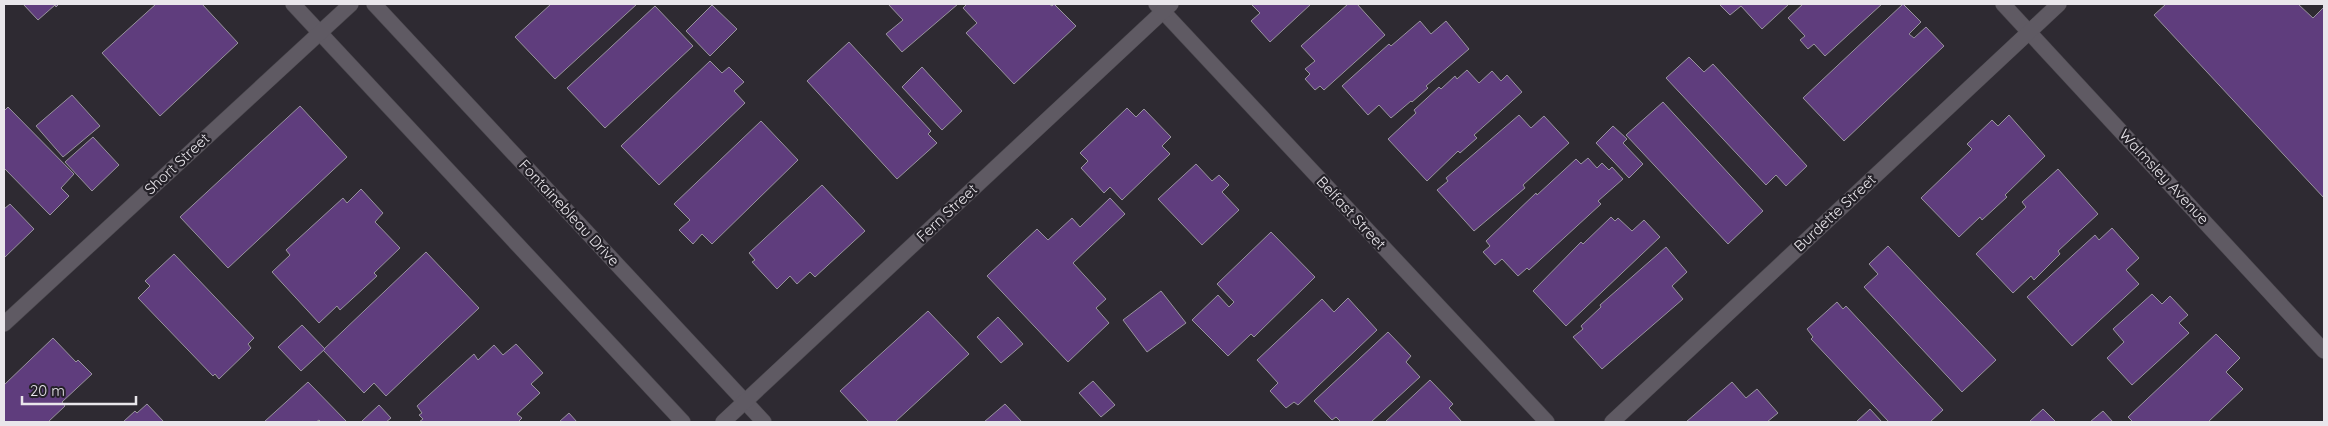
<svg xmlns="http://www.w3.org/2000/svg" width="2328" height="426" viewBox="0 0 2328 426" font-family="Quicksand,sans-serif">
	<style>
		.building { fill: #5f3d7d; stroke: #98939d }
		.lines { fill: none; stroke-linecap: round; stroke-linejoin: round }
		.minor-casing { stroke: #49464c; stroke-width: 16 }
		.minor { stroke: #5f5a63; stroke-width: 15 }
		.labels { text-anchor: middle; stroke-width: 4.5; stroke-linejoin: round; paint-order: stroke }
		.street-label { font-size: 15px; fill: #e9e6eb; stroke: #242128 }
	</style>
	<rect width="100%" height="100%" fill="#2e2a32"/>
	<g class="building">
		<polygon points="23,4 59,4 56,7 55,5 38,20"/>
		<polygon points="156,4 202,4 238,43 160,116 102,53"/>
		<polygon points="551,4 637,4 555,79 515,37"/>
		<polygon points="888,4 958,4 902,52 886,34 903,20"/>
		<polygon points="967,4 1049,4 1052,6 1054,4 1076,26 1014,84 966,33 977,23 963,8"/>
		<polygon points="1251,4 1311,4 1270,42 1251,21 1260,13"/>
		<polygon points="1348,4 1357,4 1385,35 1324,90 1320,86 1315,90 1305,79 1310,74 1305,69 1315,61 1301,46"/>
		<polygon points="1719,4 1789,4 1762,29 1741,6 1730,15"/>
		<polygon points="1803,4 1882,4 1825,56 1814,44 1808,49 1800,40 1805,36 1788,18"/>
		<polygon points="1903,4 1921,22 1909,34 1914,38 1926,27 1944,46 1844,141 1803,98"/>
		<polygon points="2166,4 2298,4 2313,18 2324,7 2324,198 2154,15"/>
		<polygon points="712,5 737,29 710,56 686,31"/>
		<polygon points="655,6 693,46 605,128 567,88"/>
		<polygon points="1420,21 1431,34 1446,21 1469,49 1426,86 1428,88 1412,102 1411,101 1391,118 1379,105 1368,115 1342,86 1389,44 1391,46"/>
		<polygon points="849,42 931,131 928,134 937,143 897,179 807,81"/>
		<polygon points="1689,57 1704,72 1713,64 1807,166 1786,186 1776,175 1766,185 1666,78"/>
		<polygon points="710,61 722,73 729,67 744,82 734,91 745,103 659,185 621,146"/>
		<polygon points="922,67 962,111 942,130 902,87"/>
		<polygon points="1467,70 1479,83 1492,71 1501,81 1507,75 1522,92 1474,135 1477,138 1460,153 1458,151 1427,181 1388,139 1416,113 1414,110 1439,87 1441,89 1455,76 1457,79"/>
		<polygon points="72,95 100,126 63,157 36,126"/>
		<polygon points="1663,102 1763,211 1728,244 1626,135"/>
		<polygon points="300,106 347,157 228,268 180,217"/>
		<polygon points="8,107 74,174 61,188 69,196 50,215 4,168 4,111"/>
		<polygon points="1127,108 1136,117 1144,109 1171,137 1162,146 1170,154 1122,200 1110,187 1104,193 1081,168 1088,161 1080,153"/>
		<polygon points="1519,115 1531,128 1544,116 1569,143 1523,185 1525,188 1474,231 1437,190 1448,181 1446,178"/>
		<polygon points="2009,115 2045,156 2005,195 2007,197 1982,220 1980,217 1959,237 1921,198 1972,149 1967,144 1992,120 1998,126"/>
		<polygon points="761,121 798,160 712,244 702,234 693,244 679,230 690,220 674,204"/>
		<polygon points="1613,126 1627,139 1623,143 1643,164 1629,178 1596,143"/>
		<polygon points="93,137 119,165 92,191 65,162"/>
		<polygon points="1588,158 1597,168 1602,163 1609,170 1612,167 1623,179 1598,201 1601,204 1529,270 1527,268 1518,276 1502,259 1495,265 1483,252 1490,246 1486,241 1536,193 1537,195 1576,159 1581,164"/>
		<polygon points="1196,164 1212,181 1219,175 1229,185 1222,192 1239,210 1202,245 1158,199"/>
		<polygon points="2058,169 2098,214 2058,251 2060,254 2034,280 2031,276 2013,293 1976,254 2026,207 2022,202"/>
		<polygon points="822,185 865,231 815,277 810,272 797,284 790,276 777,289 752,262 755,260 749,253"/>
		<polygon points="361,189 383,213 375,222 400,248 374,273 377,276 340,310 337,306 319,323 272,272 290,255 286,250 343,198 347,203"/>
		<polygon points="1110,198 1125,214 1073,263 1106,299 1096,308 1109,323 1068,362 987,276 1037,229 1048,240 1072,218 1080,227"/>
		<polygon points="10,204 34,229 4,258 4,209"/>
		<polygon points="1611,217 1615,221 1618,218 1632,231 1644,220 1660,237 1566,326 1533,291 1581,242 1583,244"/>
		<polygon points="2112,228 2139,258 2126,270 2139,284 2072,346 2027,297 2095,235 2099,240"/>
		<polygon points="1271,232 1315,277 1254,337 1251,334 1228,356 1192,320 1218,295 1229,307 1234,302 1217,284"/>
		<polygon points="1888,246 1996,360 1962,392 1864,287 1878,274 1869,264"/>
		<polygon points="1666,247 1687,272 1672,286 1683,299 1602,369 1573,337 1583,329 1581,326 1601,307 1600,305"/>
		<polygon points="426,252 479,308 386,396 374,383 364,393 323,350"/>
		<polygon points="174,254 254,338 248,344 251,348 219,379 215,374 213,376 138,298 150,286 145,281"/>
		<polygon points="1161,291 1186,323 1147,352 1123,320"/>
		<polygon points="2152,294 2162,304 2170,296 2188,315 2179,323 2189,333 2132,385 2107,358 2124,342 2113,329"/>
		<polygon points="1348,298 1377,330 1298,405 1294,402 1286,408 1270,391 1278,383 1257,360 1322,299 1334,312"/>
		<polygon points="1837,302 1843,309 1846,306 1943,410 1930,422 1889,422 1811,339 1813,337 1807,329"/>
		<polygon points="928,311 969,354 895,422 869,422 840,391"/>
		<polygon points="998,317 1023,344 1001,363 977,337"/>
		<polygon points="302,325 325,349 301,371 278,347"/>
		<polygon points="1388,332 1411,356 1406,362 1420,377 1371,422 1341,422 1336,417 1332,420 1314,401"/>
		<polygon points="2216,334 2240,358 2226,372 2243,389 2208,422 2133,422 2128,417"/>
		<polygon points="53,338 76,362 78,360 92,374 62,402 65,406 48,422 4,422 4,385"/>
		<polygon points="516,344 543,373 531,384 540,393 517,414 522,418 518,422 419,422 423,419 419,415 422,413 417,406 474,354 478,360 494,345 503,355"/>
		<polygon points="1430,380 1453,404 1449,408 1462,422 1385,422"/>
		<polygon points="1093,381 1115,405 1101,417 1079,393"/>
		<polygon points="308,382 347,422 321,422 319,420 316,422 264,422"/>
		<polygon points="1732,382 1746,398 1757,389 1778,413 1767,422 1686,422"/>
		<polygon points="147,404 164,422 123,422 135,411 137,413"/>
		<polygon points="1005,404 1022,422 984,422"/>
		<polygon points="379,405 391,418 386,422 361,422"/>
		<polygon points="1870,409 1882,422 1856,422"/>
		<polygon points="2043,409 2056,422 2029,422"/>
		<polygon points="2103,411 2113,422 2090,422"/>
		<polygon points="569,413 577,422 559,422"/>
	</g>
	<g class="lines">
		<defs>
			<g id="minor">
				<polyline points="293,4 683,422"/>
				<polyline points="374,4 764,422"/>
				<polyline points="1156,4 1547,422"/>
				<polyline points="2003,4 2324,351"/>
				<polyline points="4,324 351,4"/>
				<polyline points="723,422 1171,4"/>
				<polyline points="1612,422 2059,4"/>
			</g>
		</defs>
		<use href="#minor" class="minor-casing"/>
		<use href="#minor" class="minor"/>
	</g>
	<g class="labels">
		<g class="street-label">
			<text transform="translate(177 164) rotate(-43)" y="5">Short Street</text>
			<text transform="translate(2164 177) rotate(47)" y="5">Walmsley Avenue</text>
			<text transform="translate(569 213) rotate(47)" y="5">Fontainebleau Drive</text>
			<text transform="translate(947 213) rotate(-43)" y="5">Fern Street</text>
			<text transform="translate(1351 213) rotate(47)" y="5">Belfast Street</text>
			<text transform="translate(1835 213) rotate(-43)" y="5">Burdette Street</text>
		</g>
	</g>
	<rect width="2328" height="426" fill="none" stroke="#e9e6eb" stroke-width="10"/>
	<path d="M22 396v8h114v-8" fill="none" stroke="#e9e6eb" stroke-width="2.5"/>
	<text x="30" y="396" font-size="15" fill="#e9e6eb" stroke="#242128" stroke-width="4" paint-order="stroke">20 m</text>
</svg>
